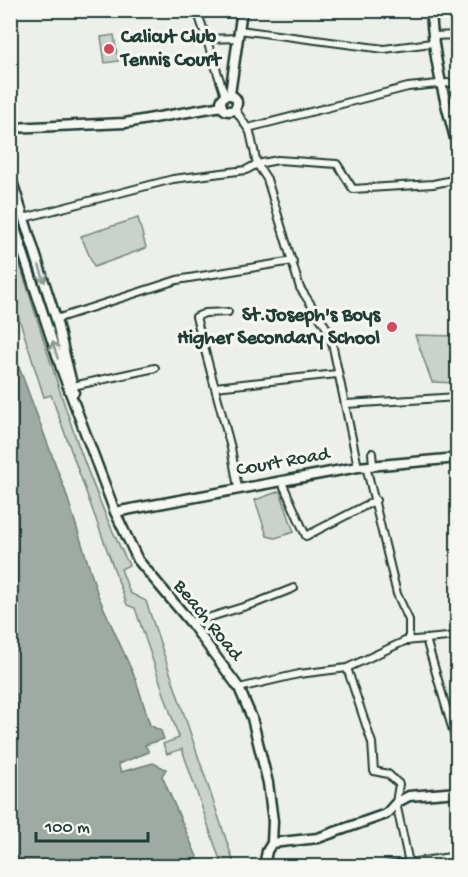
<svg xmlns="http://www.w3.org/2000/svg" width="468" height="877" font-family="'Gochi Hand',sans-serif">
<style>
.green{fill:#cbd2cc;stroke:#758880;stroke-width:1.5}
.water{fill:#9faaa4;stroke:#6c7e77;stroke-width:1.5}
.lines{fill:none;stroke-linecap:round;stroke-linejoin:round}
.street-casing{stroke:#1f3d34;stroke-width:10}
.secondary-casing{stroke:#1f3d34;stroke-width:13}
.street{stroke:#f6f6f2;stroke-width:6}
.secondary{stroke:#f6f6f2;stroke-width:8}
.oneway{stroke:#8a9a93}
.poi-dot{fill:#d1495b;stroke:#f6f6f2;stroke-width:2}
.labels{text-anchor:middle;dominant-baseline:central;stroke-width:6;stroke-linejoin:round;paint-order:stroke}
.poi-label{font-size:20px;font-weight:bold;fill:#1f3d34;stroke:#f6f6f2;text-anchor:start}
.street-label{font-size:20px;fill:#1f3d34;stroke:#f6f6f2}
</style>
<rect width="100%" height="100%" fill="#edefea"/>
<filter id="ink" filterUnits="userSpaceOnUse"><feTurbulence type="fractalNoise" baseFrequency=".0167" numOctaves="2"/><feDisplacementMap in="SourceGraphic" scale="12" xChannelSelector="R" yChannelSelector="G"/><feConvolveMatrix kernelMatrix="1 2 1 2 8 2 1 2 1" color-interpolation-filters="sRGB"/></filter>
<g filter="url(#ink)">
<path class="green" d="M114,35L118,61L105,63L101,37Z
M138,218L146,248L94,267L81,236Z
M10,234C47,345 76,461 129,565L121,569L130,593L146,601L235,866H222L182,749L167,754L163,744L179,738L135,608L127,605L51,395L44,397L11,293Z
M415,335L457,336V383L432,382Z
M280,491L294,532L275,538L267,536L255,500Z"/>
<path class="water" d="M10,343L65,490L98,595L136,680L150,725L161,731L164,739L145,745L149,752L118,764L121,772L153,763L166,769L162,776L201,866H11Z"/>
<g class="lines">
<defs>
<path id="street" d="M197,10L225,96
M239,30L384,49L432,43
M432,36L458,35
M207,39L238,38
M235,109L250,132L257,164L267,179L300,288L330,333L358,467
M248,128L408,87L458,82
M24,218L173,179L246,170L257,164L278,160L337,164L353,189L433,184L458,179
M228,312L205,313L196,317L231,448L238,488
M56,319L177,280L293,261
M73,386L155,368
M215,387L337,374
M346,404L458,397
M372,453L373,465
M366,466L397,594L409,620V641
M281,480L306,536L376,500
M191,623L256,603L294,588
M426,639L458,748
M347,668L372,743L374,771L388,774L399,784L396,803L409,863
M239,688L299,674L347,668L405,641L458,636
M387,866L458,856"/>
<path id="secondary" d="M431,10C433,59 445,102 458,149
M230,94L242,10
M221 103a8 8 0 1 1 16 0a8 8 0 1 1-16 0Z
M10,128L125,123L222,106
M10,175L56,319L74,392
M10,213L62,371L115,512L138,560L191,623L239,688L252,718L268,783L273,821L272,843L267,851L264,866
M115,512L358,467L458,458
M272,843L318,838L386,814L396,803L409,796L458,792"/>
</defs>
<use href="#street" class="street-casing"/>
<use href="#secondary" class="secondary-casing"/>
<use href="#street" class="street"/>
<use href="#secondary" class="secondary"/>
</g>
<defs><path id="oneway-shaft" d="M-6 0H5M1.5-3L5.5 0L1.5 3" fill="none" stroke-width="1.6" stroke-linecap="round" stroke-linejoin="round" transform="scale(1.5)"/></defs>
<g class="oneway">
<use href="#oneway-shaft" transform="translate(42 274) rotate(72)"/>
<use href="#oneway-shaft" transform="translate(55 350) rotate(-108)"/>
</g>
</g>
<g class="poi-dot">
<circle cx="109" cy="49" r="6"/>
<circle cx="392" cy="327" r="6"/>
</g>
<g class="labels">
<g class="poi-label">
<text x="121" y="38">Calicut Club<tspan x="121" dy="23">Tennis Court</tspan></text>
<text x="380" y="316" text-anchor="end">St.Joseph's Boys<tspan x="380" dy="23">Higher Secondary School</tspan></text>
</g>
<g class="street-label">
<text transform="translate(283 463) rotate(-10)">Court Road</text>
<text transform="translate(207 621) rotate(51)">Beach Road</text>
</g>
</g>
<rect width="468" height="877" fill="none" stroke="#f6f6f2" stroke-width="36"/>
<rect x="18" y="18" width="432" height="841" fill="none" stroke="#1f3d34" stroke-width="2" filter="url(#ink)"/>
<path d="M36 832v9h112v-9" fill="none" stroke="#1f3d34" stroke-width="3"/>
<text x="45" y="832" font-size="18" fill="#1f3d34" stroke="#f6f6f2" stroke-width="4.5" paint-order="stroke">100 m</text>
</svg>
